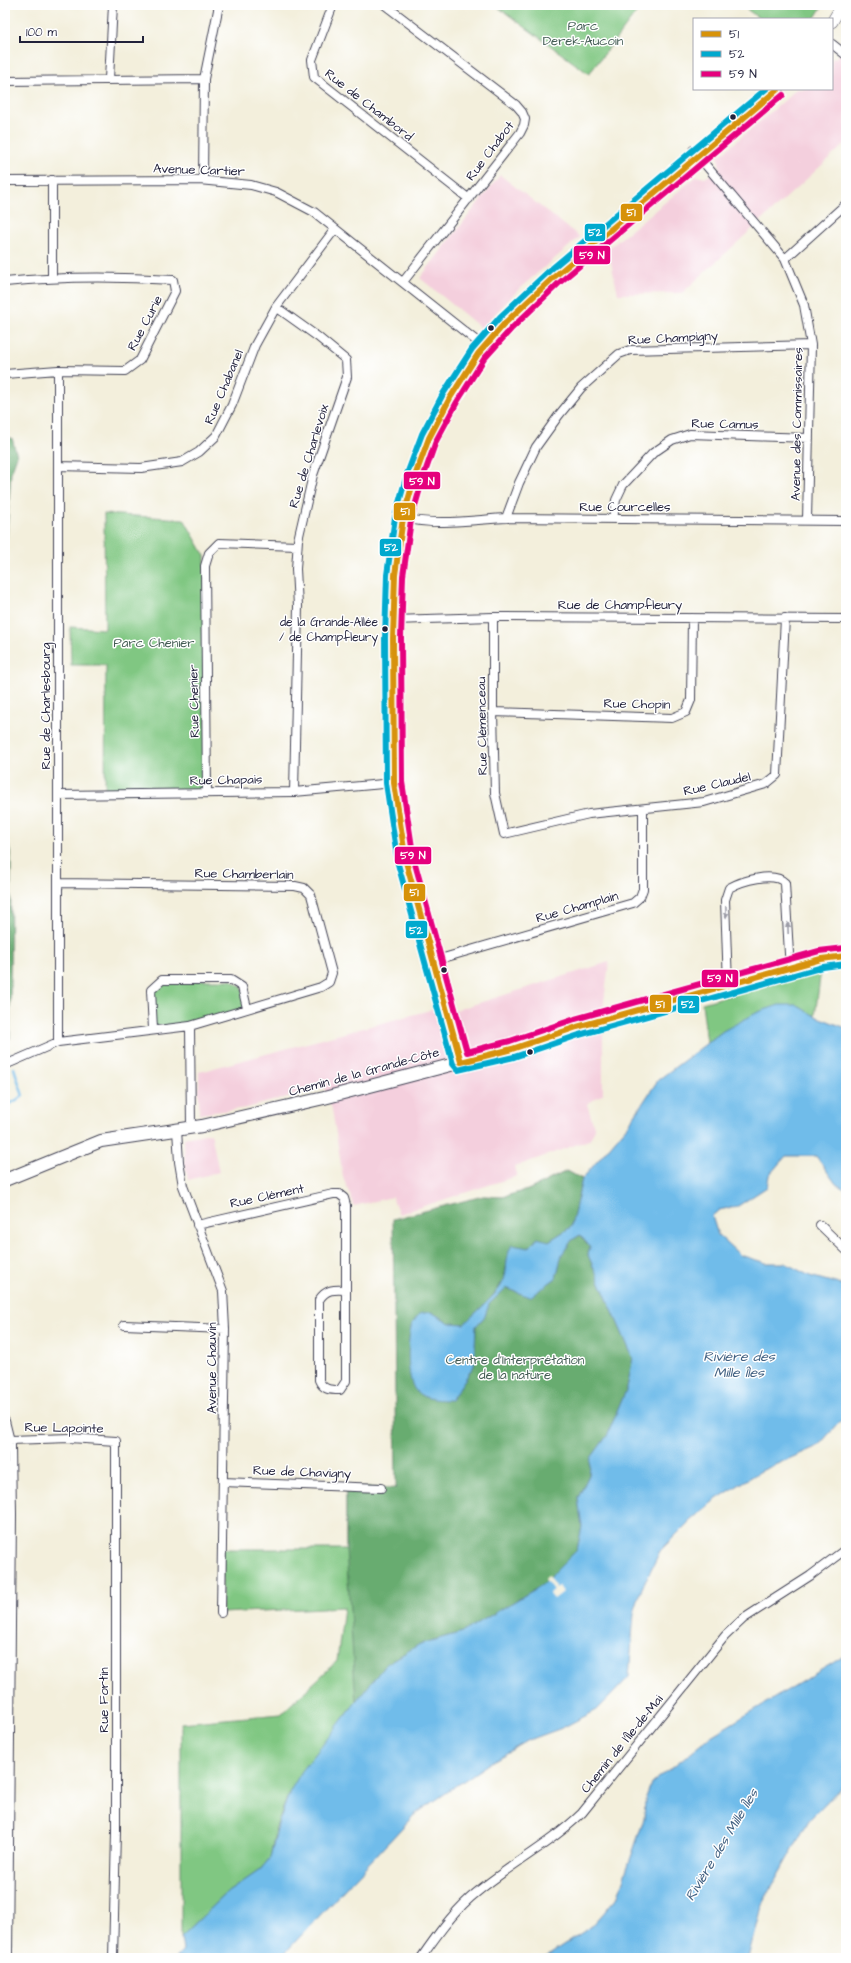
<svg xmlns="http://www.w3.org/2000/svg" width="851" height="1963" font-family="'Architects Daughter',sans-serif">
<style>
.built{fill:#f4cfdd}
.green{fill:#80c782;stroke:#51745e}
.forest{fill:#68ac70;stroke:#456756}
.water{fill:#70bcea;stroke:#496f92}
.pier{fill:#f3efdc}
.lines{fill:none;stroke-linecap:round;stroke-linejoin:round}
.stream{stroke:#70bcea;stroke-width:2.5}
.minor-casing{stroke:#414153;stroke-width:10}
.tertiary-casing{stroke:#414153;stroke-width:12}
.secondary-casing{stroke:#414153;stroke-width:14}
.minor{stroke:#fff;stroke-width:8}
.tertiary{stroke:#fff;stroke-width:11}
.secondary{stroke:#fff;stroke-width:12}
.bus-1-casing{stroke:#fff;stroke-width:9}
.bus-2-casing{stroke:#fff;stroke-width:9}
.bus-3-casing{stroke:#fff;stroke-width:9}
.bus-1{stroke:#d79209;stroke-width:6}
.bus-2{stroke:#00a9ce;stroke-width:6}
.bus-3{stroke:#e5007d;stroke-width:6}
.oneway{fill:#9c9ca7}
.bus-dot{fill:#22223b;stroke:#fff;stroke-width:1.5}
.labels{text-anchor:middle;dominant-baseline:central;stroke-width:3;stroke-linejoin:round;paint-order:stroke}
.bus-label{font-size:12px;fill:#22223b;stroke:#fff;text-anchor:end}
.park-label{font-size:13px;fill:#435c54;stroke:#fff}
.street-label{font-size:13px;fill:#22223b;stroke:#fff}
.water-label{font-size:14px;font-style:italic;fill:#416081;stroke:#fff}
.line-badge{stroke:#fff;stroke-width:1.5}
.badge-label{font-size:11px;text-anchor:middle;font-weight:bold;fill:#fff}
</style>
<rect width="100%" height="100%" fill="#fff"/>
<filter id="ink" filterUnits="userSpaceOnUse"><feTurbulence type="fractalNoise" baseFrequency=".025" numOctaves="2"/><feDisplacementMap in="SourceGraphic" scale="8" xChannelSelector="R" yChannelSelector="G"/><feConvolveMatrix kernelMatrix="1 2 1 2 8 2 1 2 1" color-interpolation-filters="sRGB"/></filter>
<filter id="wash" filterUnits="userSpaceOnUse"><feTurbulence type="fractalNoise" baseFrequency=".012" numOctaves="4" result="noise"/><feDisplacementMap in="SourceGraphic" scale="16" xChannelSelector="R" yChannelSelector="G"/><feGaussianBlur stdDeviation="0.9" result="paint"/><feColorMatrix in="noise" values="0 0 0 0 0 0 0 0 0 0 0 0 0 0 0 0 0 1.4 0 .05"/><feComposite in="paint" operator="in"/></filter>
<g filter="url(#wash)">
<rect width="100%" height="100%" fill="#f3efdc"/>
<path class="built" d="M846,46V143L682,293L618,294L608,249L697,176L705,178L720,168L718,157L785,100L796,89H832V58L835,59Z
M500,175L580,237L520,288L481,328L420,278Z
M609,962L603,1010V1094L587,1104L595,1130L589,1140L514,1167L517,1176L399,1214L392,1197L354,1206L343,1177L332,1109L324,1087L247,1108L199,1114V1072L434,1009L437,1016Z
M211,1133L219,1172L188,1180L185,1163L184,1138Z"/>
<path class="green" d="M495,5H642L589,74Z
M741,5H823L814,19H760Z
M104,514L184,519L205,556L207,792L105,794L106,665H71L70,627L105,629Z
M821,970L815,1016L796,1005L723,1031L707,1043L702,1003Z
M162,980H231L242,987L247,1008L190,1026L153,1029L151,990Z
M567,1171L582,1179L571,1227L633,1358L348,1712L302,1773L288,1795L276,1827L270,1858L260,1870L228,1892L181,1937V1723L281,1714L337,1661L344,1607L222,1613V1549H346V1488H396L405,1476L483,1196L502,1197L528,1190Z"/>
<path class="forest" d="M5,438H12L17,456L11,473L5,561Z
M5,826L11,857L10,1039H5Z
M567,1171L582,1179L571,1227L549,1241L507,1255C508,1289 486,1302 464,1324L450,1323L431,1312L412,1325L409,1365L413,1386L451,1400L474,1366L476,1326L485,1316L489,1304L506,1288L530,1297L556,1278L562,1254L572,1240L580,1235L590,1248L588,1255L633,1358L627,1388L607,1436L591,1458L589,1475L578,1498L582,1527L577,1550L542,1585L463,1632L420,1644L385,1665L356,1703L346,1549V1488H396L393,1219L483,1196L502,1197L528,1190Z"/>
<path class="water" d="M779,1005H796L815,1016L846,1028V1190L836,1184L816,1156H786L769,1175L767,1187L738,1206L719,1210L712,1216L718,1235L740,1255L766,1263H785L810,1276L846,1286V1415L818,1446L761,1471L715,1500L691,1520L660,1551L642,1588L634,1613L629,1677L597,1710L562,1728L529,1740L491,1762L414,1815L280,1958H176L183,1951L181,1937L228,1892L260,1870L270,1858L278,1824L290,1791L302,1771L385,1665L420,1644L463,1632L542,1585L577,1550L582,1527L578,1498L589,1475L591,1458L607,1436L627,1388L633,1358L588,1255L590,1247L580,1235L572,1240L562,1254L556,1278L530,1297L506,1288L489,1304L485,1316L476,1326L474,1366L451,1400C440,1400 424,1400 416,1391C406,1381 407,1337 412,1324C414,1321 417,1317 419,1314L431,1312L450,1323L464,1324C474,1314 494,1297 501,1286C510,1271 503,1260 512,1245L529,1248L537,1238L549,1241L571,1227L582,1179L629,1124L658,1080L723,1031L758,1012Z
M846,1655V1782L809,1820L761,1906L748,1958H543L592,1926L617,1898L644,1819L645,1800L651,1784L711,1736Z"/>
<path class="pier" d="M548,1576L556,1588L559,1586L563,1592L554,1599L549,1593L553,1590L545,1579Z"/>
<g class="lines">
<path class="stream" d="M5,1045L9,1056
M5,1107L23,1096L14,1068"/>
</g>
</g>
<g filter="url(#ink)">
<g class="lines">
<defs>
<path id="minor" d="M333,5L312,60L314,77L469,199
M385,5L516,105L522,112L525,119L524,125L520,133L403,282
M832,44L846,55
M109,79L113,5
M5,81L204,79
M693,150L785,259L804,305L811,345L807,520
M203,180L204,79L219,5
M5,181L199,180L251,185L276,192L314,212L484,347
M785,259L846,204
M52,277V180
M5,282C64,276 114,276 173,280L175,291L140,360L125,371L58,370L5,374
M276,307L318,337L346,360L347,377L313,475L298,540L296,569L298,606L294,792
M58,466L141,468L182,462L199,452L216,436L232,405L255,345L276,307L335,229
M403,518C436,526 473,520 506,518L846,521
M506,518L519,483L536,447L559,415L581,388L619,354L630,350L811,345
M613,519L616,500L623,485L653,453L672,440L690,434L809,438
M493,617V712L495,793L504,834L589,814L704,802L766,784L777,775L785,618
M393,620L493,617L846,619
M493,712L672,718L686,712L691,700L692,618
M207,792L205,566L209,553L219,543L297,546
M58,795L294,792L394,783
M433,961L633,903L640,897L643,889V809
M728,985L725,900L729,888C741,881 774,871 785,883L789,954L791,967
M190,1026L191,1128
M153,1029L151,990L162,980H231L242,987L247,1008
M58,1042V370
M5,1065L58,1042L190,1026L321,987L329,982L332,973L311,895L304,888L295,886L58,883
M177,1130L179,1162L183,1186L223,1291L225,1329L221,1613
M197,1225L333,1194H339L344,1198L346,1205V1381L340,1390C330,1390 323,1390 319,1380V1300C326,1289 334,1289 346,1290
M820,1225L846,1250
M124,1325L225,1329
M5,1421L11,1445L12,1514L8,1958
M10,1440L70,1438L116,1441V1832L113,1958
M223,1482L381,1488
M421,1958C435,1938 451,1915 470,1898C505,1867 548,1846 582,1813L725,1636L743,1619L810,1576L846,1549"/>
<path id="tertiary" d="M832,22L842,5
M461,1062L406,862L394,783L393,638L395,575L403,518L415,476L429,438L450,398L478,354L506,322L554,277L778,89"/>
<path id="secondary" d="M5,1180L101,1141L202,1126L324,1098L512,1049L577,1027L814,961L846,956"/>
</defs>
<use href="#minor" class="minor-casing"/>
<use href="#tertiary" class="tertiary-casing"/>
<use href="#secondary" class="secondary-casing"/>
<use href="#minor" class="minor"/>
<use href="#tertiary" class="tertiary"/>
<use href="#secondary" class="secondary"/>
<defs>
<path id="bus-1" d="M778,89L554,277L506,322L478,354L450,398L429,438L415,476L403,518L395,575L393,638L394,783L406,862L461,1062L512,1049L577,1027L821,959L846,956"/>
<path id="bus-2" d="M766,89L549,271L500,317L472,349L443,394L422,434L407,474L395,517L387,575L385,638L386,783L398,864L453,1064L458,1070L514,1057L579,1035L823,967L846,964"/>
<path id="bus-3" d="M783,95L559,283L512,328L484,359L457,402L436,441L423,478L411,520L403,576L401,638L402,782L414,860L467,1052L510,1041L575,1019L750,970L819,951L845,948"/>
</defs>
<use href="#bus-1" class="bus-1-casing"/>
<use href="#bus-2" class="bus-2-casing"/>
<use href="#bus-3" class="bus-3-casing"/>
<use href="#bus-1" class="bus-1"/>
<use href="#bus-2" class="bus-2"/>
<use href="#bus-3" class="bus-3"/>
</g>
<defs><path id="oneway-solid" d="M-6-.8H1V-3.2L6.5 0L1 3.2V.8H-6Z"/></defs>
<g class="oneway">
<use href="#oneway-solid" transform="translate(726 912) rotate(89)"/>
<use href="#oneway-solid" transform="translate(788 928) rotate(-92)"/>
</g>
</g>
<g class="bus-dot">
<circle cx="733" cy="117" r="3.5"/>
<circle cx="491" cy="328" r="3.5"/>
<circle cx="385" cy="629" r="3.5"/>
<circle cx="444" cy="970" r="3.5"/>
<circle cx="530" cy="1052" r="3.5"/>
</g>
<g class="labels">
<g class="bus-label">
<text x="378" y="622">de la Grande-Allée<tspan x="378" dy="15">/ de Champfleury</tspan></text>
</g>
<g class="park-label">
<text x="583" y="26">Parc<tspan x="583" dy="15">Derek-Aucoin</tspan></text>
<text x="154" y="643">Parc Chenier</text>
<text x="515" y="1360">Centre d'Interprétation<tspan x="515" dy="15">de la nature</tspan></text>
</g>
<g class="street-label">
<text transform="translate(369 105) rotate(38)">Rue de Chambord</text>
<text transform="translate(490 151) rotate(-53)">Rue Chabot</text>
<text transform="translate(199 170) rotate(2)">Avenue Cartier</text>
<text transform="translate(145 323) rotate(-62)">Rue Curie</text>
<text transform="translate(673 338) rotate(-3)">Rue Champigny</text>
<text transform="translate(224 387) rotate(-67)">Rue Chabanel</text>
<text transform="translate(725 424) rotate(1)">Rue Camus</text>
<text transform="translate(797 424) rotate(-89)">Avenue des Commissaires</text>
<text transform="translate(309 456) rotate(-73)">Rue de Charlevoix</text>
<text x="625" y="507">Rue Courcelles</text>
<text x="620" y="605">Rue de Champfleury</text>
<text transform="translate(194 701) rotate(-91)">Rue Chenier</text>
<text transform="translate(637 704) rotate(1)">Rue Chopin</text>
<text transform="translate(46 706) rotate(-90)">Rue de Charlesbourg</text>
<text transform="translate(482 726) rotate(-91)">Rue Clémenceau</text>
<text transform="translate(226 780) rotate(-1)">Rue Chapais</text>
<text transform="translate(717 784) rotate(-13)">Rue Claudel</text>
<text transform="translate(244 874) rotate(1)">Rue Chamberlain</text>
<text transform="translate(577 907) rotate(-16)">Rue Champlain</text>
<text transform="translate(364 1072) rotate(-15)">Chemin de la Grande-Côte</text>
<text transform="translate(267 1196) rotate(-12)">Rue Clément</text>
<text transform="translate(212 1368) rotate(-90)">Avenue Chauvin</text>
<text transform="translate(64 1428) rotate(1)">Rue Lapointe</text>
<text transform="translate(302 1472) rotate(2)">Rue de Chavigny</text>
<text transform="translate(104 1700) rotate(-90)">Rue Fortin</text>
<text transform="translate(622 1744) rotate(-51)">Chemin de l'Île-de-Mai</text>
</g>
<g class="water-label">
<text x="739" y="1357">Rivière des<tspan x="739" dy="16">Mille Îles</tspan></text>
<text transform="translate(722 1845) rotate(-59)">Rivière des Mille Îles</text>
</g>
</g>
<g class="line-badge">
<rect x="620" y="203" width="23" height="19" rx="4" fill="#d79209"/>
<rect x="584" y="223" width="22" height="19" rx="4" fill="#00a9ce"/>
<rect x="573" y="245" width="38" height="20" rx="4" fill="#e5007d"/>
<rect x="403" y="471" width="38" height="19" rx="4" fill="#e5007d"/>
<rect x="393" y="502" width="23" height="19" rx="4" fill="#d79209"/>
<rect x="379" y="538" width="23" height="19" rx="4" fill="#00a9ce"/>
<rect x="394" y="846" width="38" height="19" rx="4" fill="#e5007d"/>
<rect x="403" y="883" width="23" height="19" rx="4" fill="#d79209"/>
<rect x="405" y="920" width="23" height="19" rx="4" fill="#00a9ce"/>
<rect x="701" y="969" width="38" height="19" rx="4" fill="#e5007d"/>
<rect x="649" y="994" width="23" height="19" rx="4" fill="#d79209"/>
<rect x="677" y="995" width="23" height="19" rx="4" fill="#00a9ce"/>
</g>
<g class="badge-label">
<text x="631" y="216">51</text>
<text x="595" y="236">52</text>
<text x="592" y="259">59 N</text>
<text x="422" y="485">59 N</text>
<text x="405" y="515">51</text>
<text x="391" y="551">52</text>
<text x="413" y="859">59 N</text>
<text x="414" y="896">51</text>
<text x="416" y="934">52</text>
<text x="720" y="982">59 N</text>
<text x="660" y="1008">51</text>
<text x="688" y="1008">52</text>
</g>
<rect width="851" height="1963" fill="none" stroke="#fff" stroke-width="20"/>
<rect x="693" y="18" width="140" height="72" fill="#ffffff" stroke="#a7a7b1"/>
<rect x="701" y="31" width="20" height="6" fill="#d79209" stroke="#a7a7b1"/>
<text x="729" y="38" font-size="12" fill="#22223b">51</text>
<rect x="701" y="51" width="20" height="6" fill="#00a9ce" stroke="#a7a7b1"/>
<text x="729" y="58" font-size="12" fill="#22223b">52</text>
<rect x="701" y="71" width="20" height="6" fill="#e5007d" stroke="#a7a7b1"/>
<text x="729" y="78" font-size="12" fill="#22223b">59 N</text>
<path d="M20 36v6h123v-6" fill="none" stroke="#22223b" stroke-width="2"/>
<text x="26" y="36" font-size="12" fill="#22223b" stroke="#ffffff" stroke-width="3" paint-order="stroke">100 m</text>
</svg>
